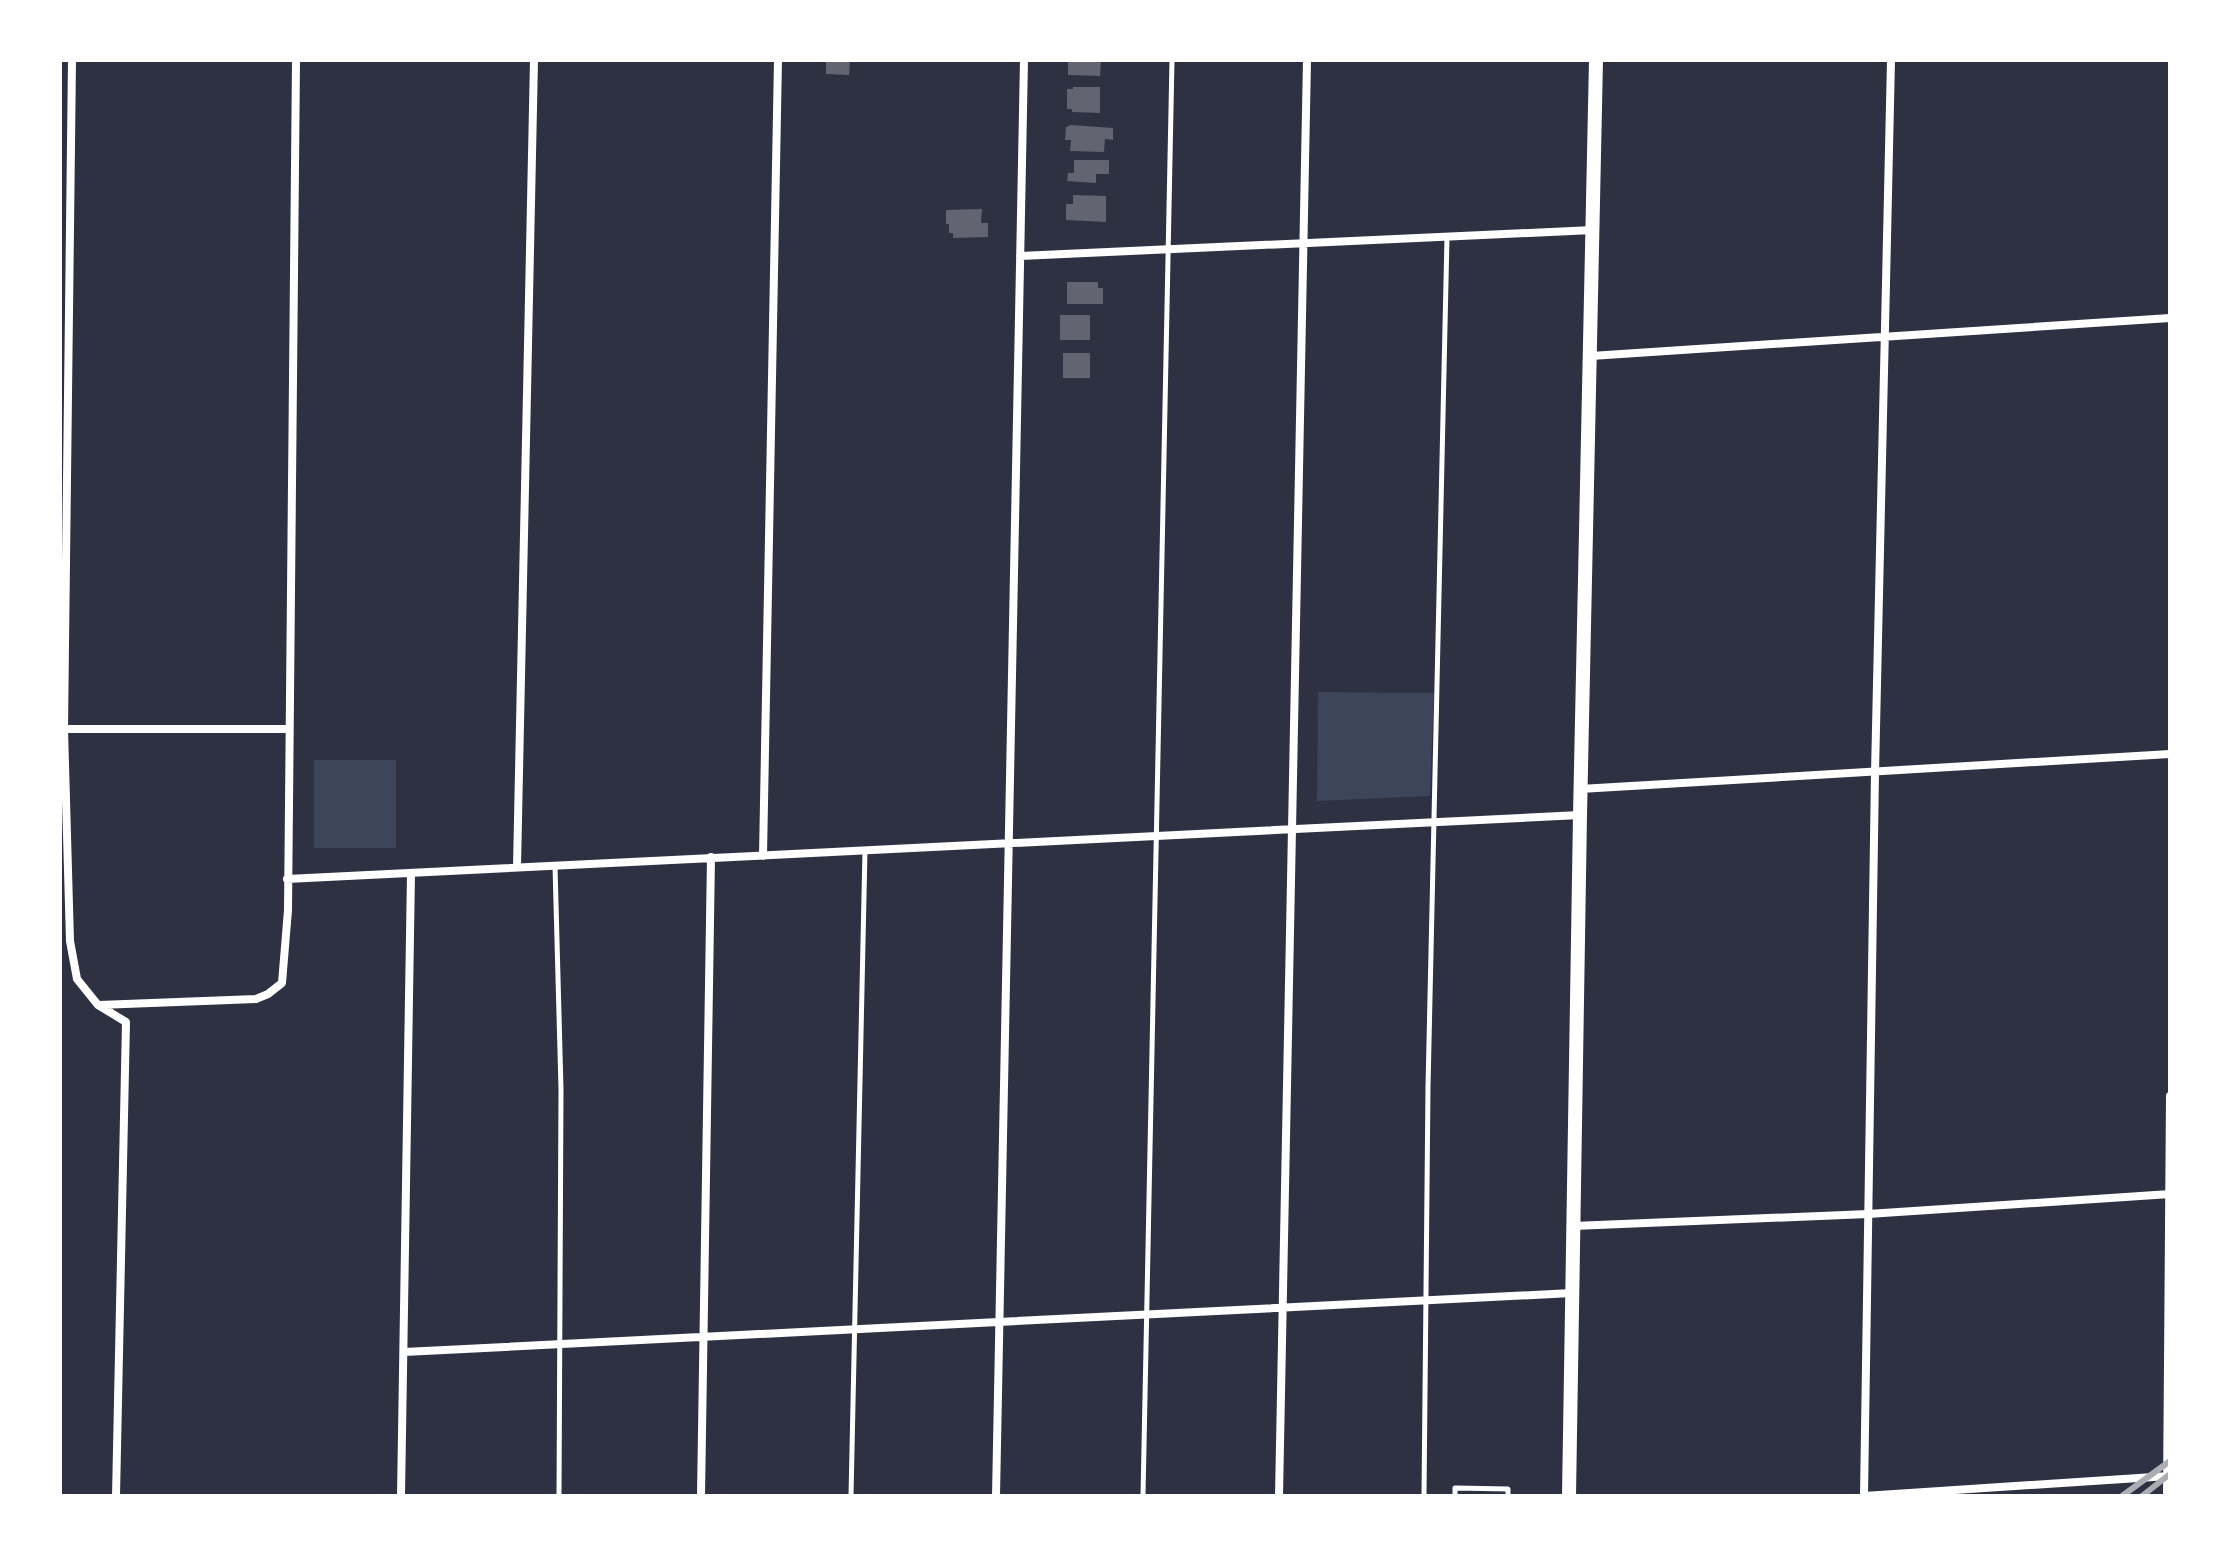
<svg xmlns="http://www.w3.org/2000/svg" width="2230" height="1556" font-family="Figtree,sans-serif">
<style>
.green{fill:#3c4559}
.building{fill:#626471}
.lines{fill:none;stroke-linecap:round;stroke-linejoin:round}
.service{stroke:#fff;stroke-width:5}
.minor{stroke:#fff;stroke-width:8}
.secondary{stroke:#fff;stroke-width:14}
.rail{stroke:#abadb3;stroke-width:6}
</style>
<rect width="100%" height="100%" fill="#2d3142"/>
<path class="green" d="M1318,692L1434,693L1430,796L1317,801Z
M314,760H396V848H314Z"/>
<path class="building" d="M826,60H850L849,75L826,74Z
M1068,60H1101L1100,76L1068,75Z
M1073,87H1100V113L1072,112V109H1067V89H1073Z
M1071,125L1113,128V140L1105,139L1104,152L1070,151L1071,140H1065L1066,127Z
M1074,160H1109V174H1096V183L1067,181L1068,173H1074Z
M1073,195L1106,196V222L1066,220V204H1073Z
M982,209L981,223H988V237L953,238V233H949V224H946V210Z
M1067,282H1098V288H1103V304H1067Z
M1060,315H1090V340H1060Z
M1063,353H1090V378H1063Z"/>
<g class="lines">
<path class="service" d="M555,866L561,1089L559,1496
M851,1496L865,850
M1143,1496L1172,60
M1424,1496L1428,1087L1447,237
M1455,1496V1488L1508,1489V1496"/>
<path class="minor" d="M72,60L64,729L70,941L77,979L98,1005L126,1022L116,1496
M1020,256L1593,230
M1591,356L2170,318
M64,729H289
M1580,789L2170,754
M763,856L778,60
M517,867L534,60
M287,879L1580,815
M99,1005L256,999L268,994L282,983L288,910L296,60
M1573,1226L1868,1214L2170,1194
M404,1352L1572,1293
M401,1496L411,873
M701,1496L711,857
M996,1496L1024,60
M1279,1496L1307,60
M1864,1496L1875,773L1891,60
M1864,1496L2169,1476
M2167,1496L2170,1096"/>
<path class="secondary" d="M1569,1496L1580,815L1596,60"/>
<path class="rail" d="M2122,1496L2170,1461
M2142,1496L2170,1474"/>
</g>
<rect width="2230" height="1556" fill="none" stroke="#ffffff" stroke-width="124"/>
</svg>
